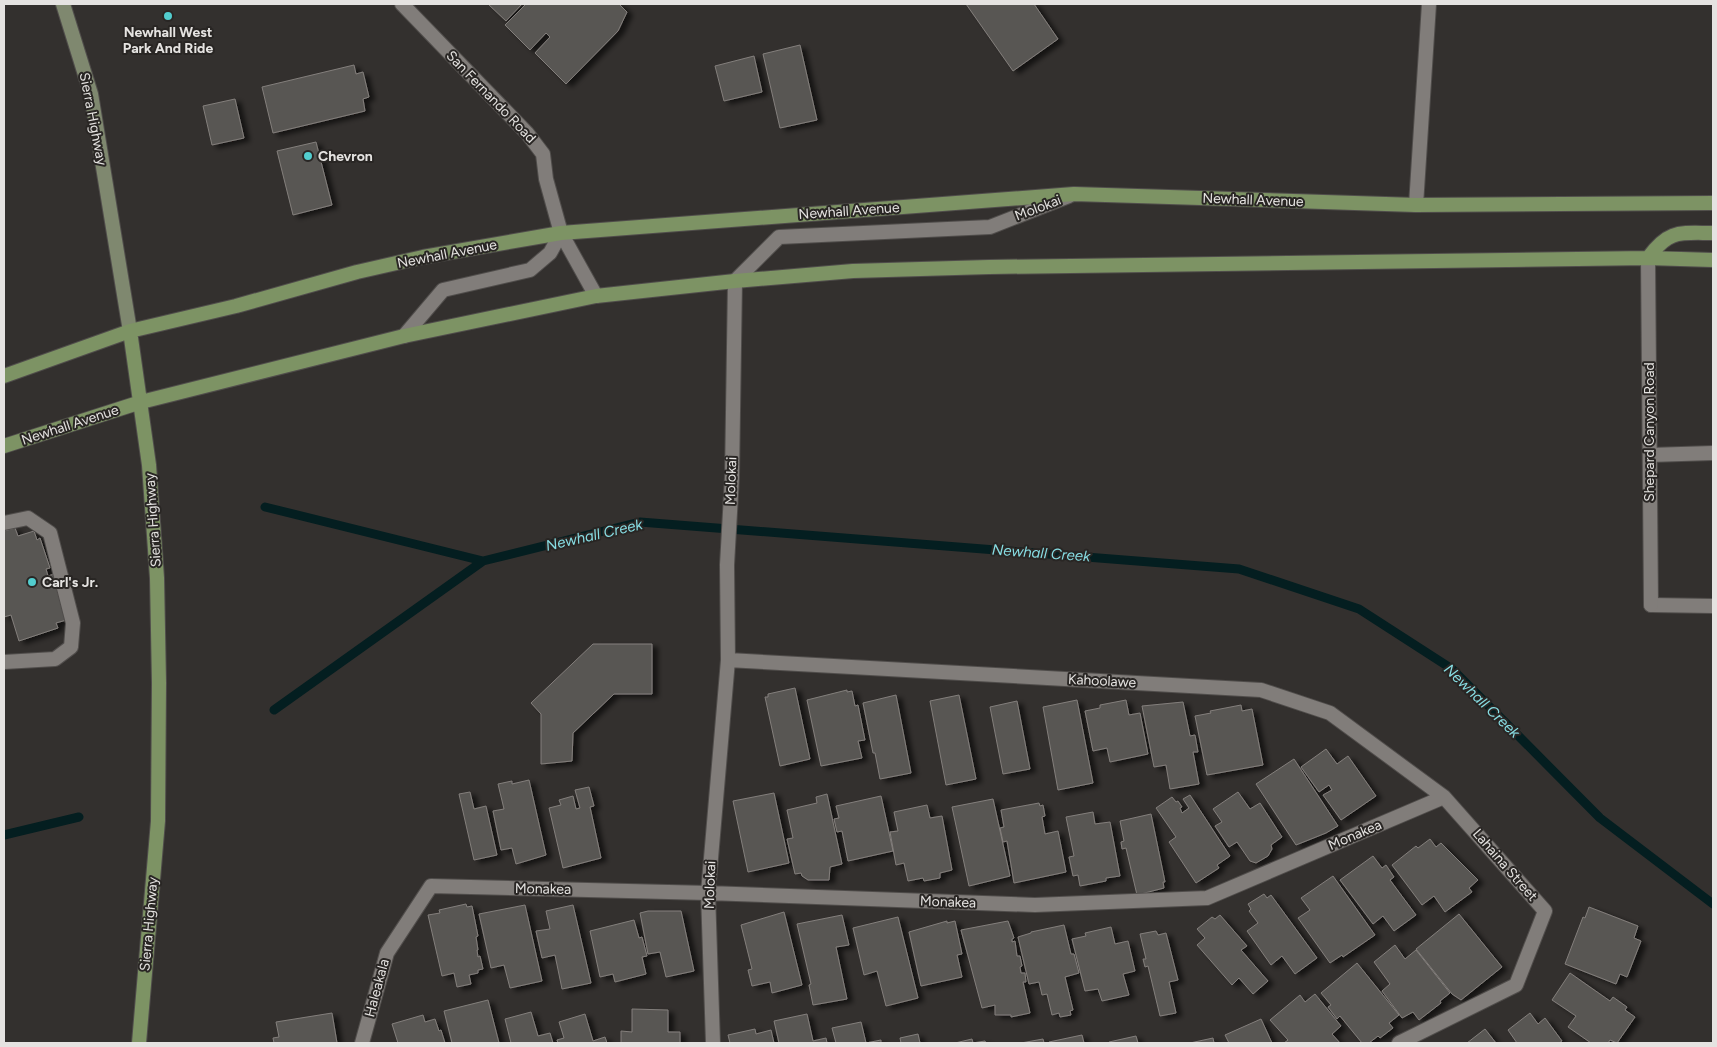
<svg xmlns="http://www.w3.org/2000/svg" width="1717" height="1047" font-family="Figtree,sans-serif">
<style>
.lines{fill:none;stroke-linecap:round;stroke-linejoin:round}
.stream{stroke:#041e20;stroke-width:9}
.building{fill:#595653;stroke:#837f7c;filter:url(#shadow)}
.service-casing{stroke:#504d4b;stroke-width:16}
.minor-casing{stroke:#504d4b;stroke-width:16}
.secondary-casing{stroke:#504d4b;stroke-width:16}
.primary-casing{stroke:#504d4b;stroke-width:16}
.service{stroke:#817d7a;stroke-width:14}
.minor{stroke:#817d7a;stroke-width:14}
.secondary{stroke:#7f886f;stroke-width:14}
.primary{stroke:#7d9364;stroke-width:14}
.poi-dot{fill:#52cdce;stroke:#292624;stroke-width:2}
.labels{text-anchor:middle;dominant-baseline:central;stroke-width:4;stroke-linejoin:round;paint-order:stroke}
.poi-label{font-size:14px;font-weight:bold;fill:#e5e3e1;stroke:#292624;text-anchor:start}
.street-label{font-size:14px;fill:#e5e3e1;stroke:#292624}
.water-label{font-size:15px;font-style:italic;fill:#87dde3;stroke:#292624}
</style>
<defs>
<filter id="shadow"><feDropShadow dx="5.5" dy="3" stdDeviation="2.5" flood-color="#0009"/></filter>
</defs>
<rect width="100%" height="100%" fill="#33302e"/>
<g class="lines">
<path class="stream" d="M265,507L483,561L640,522L1239,569L1359,609L1452,669L1600,818L1713,904
M274,710L483,561
M4,835L79,817"/>
</g>
<path class="building" d="M488,4H522L506,21Z
M526,4H619L627,12L618,31L566,84L535,53L550,37L546,33L530,50L505,25Z
M966,4H1034L1058,39L1013,71Z
M800,45L817,120L780,128L763,54Z
M754,56L762,92L724,101L715,66Z
M354,65L356,74L363,72L369,97L363,99L365,111L273,133L262,87Z
M235,99L244,138L212,145L203,106Z
M316,142L332,205L293,215L277,151Z
M15,528L18,536L34,531L37,540L40,538L50,568L46,569L48,576L57,573L61,588L57,589L64,612L70,619L56,623L58,628L19,641L11,615L4,617V531Z
M593,644H652V694H614L573,733L572,761L541,764V714L531,703Z
M795,688L810,759L780,766L765,697H768V694Z
M847,690V692L852,691L855,706L858,705L865,740L858,741L862,758L821,766L807,700Z
M896,695L911,773L880,779L875,753H873L863,703Z
M959,695L976,779L946,785L930,701Z
M1077,700L1093,783L1058,790L1043,707Z
M1126,700L1129,715L1140,713L1148,754L1110,762L1107,748L1093,751L1085,711L1100,708V705Z
M1017,701L1030,769L1003,774L990,707Z
M1183,702L1190,736L1195,735L1198,752H1193L1199,784L1170,789L1166,765L1154,767L1142,706Z
M1241,705L1242,711L1252,709L1263,765L1207,775L1195,716L1211,713L1210,711Z
M1326,749L1337,764L1348,756L1376,796L1341,820L1323,795L1332,790L1329,785L1319,792L1301,767Z
M1294,759L1338,826L1326,833L1296,845L1256,784Z
M529,780L546,855L516,864L512,848L501,850L493,811L504,809L498,784L512,781V784Z
M589,787L594,806L590,807L601,858L563,868L549,808L561,805L559,800L573,796L576,809L580,808L575,790Z
M470,792L474,809L486,806L497,855L474,860L459,794Z
M1238,792L1250,809L1260,803L1282,837L1271,845L1272,849L1268,856L1256,863L1250,861L1237,842L1229,847L1215,826L1222,822L1213,809Z
M774,793L789,863L748,872L733,801Z
M827,794L842,864L830,867L829,880H808L802,876L801,873L795,874L787,839L793,838L787,810L817,803L816,797Z
M1190,795L1230,856L1217,865L1219,868L1196,883L1169,842L1176,837L1156,808L1172,797L1176,802L1178,801L1182,807L1180,808L1182,813L1189,808L1183,799Z
M881,796L893,851L848,861L842,831L837,832L834,819L839,818L836,806Z
M993,799L1010,876L969,886L952,807Z
M1039,803L1040,806L1043,805L1045,816L1042,817L1045,834L1058,831L1066,872L1014,883L1007,841L1003,842L1000,828L1004,827L1001,810Z
M927,805L930,818L942,816L952,870L940,873V878L924,881L923,878L908,881L904,863L896,865L890,832L898,831L894,812Z
M1093,812L1095,824L1110,822L1120,876L1106,878V881L1080,886L1078,875L1073,876L1069,857L1074,856L1066,817Z
M1151,814L1165,882H1163L1164,888L1137,895L1126,848L1122,849L1121,842L1124,841L1120,821Z
M1430,839L1436,847L1441,843L1478,880L1469,888L1472,892L1445,912L1434,896L1422,905L1392,865L1416,846L1418,848Z
M1373,856L1382,868L1386,865L1394,877L1390,880L1416,915L1394,931L1383,916L1373,924L1340,880Z
M1333,876L1375,935L1343,957L1342,955L1330,963L1298,918L1310,910L1301,898Z
M1264,894L1267,898L1271,895L1317,958L1295,974L1282,956L1271,965L1247,931L1258,923L1249,911L1251,909L1248,904Z
M466,904L467,907L472,906L478,936L476,937L478,950H477L478,957L480,956L483,969L478,970V973L469,975L471,984L457,987L454,973L442,976L428,915L440,913L439,910Z
M525,905L542,981L510,988L504,965L491,968L479,914Z
M573,905L591,983L562,989L555,955L542,958L536,931L550,929L546,911Z
M1589,907L1638,926L1634,938L1641,941L1627,977L1620,974L1616,984L1565,964L1583,917L1585,918Z
M648,911H681L694,971L666,977L660,952L648,954L640,913Z
M784,912L802,985L772,993L770,982L752,986L748,970L752,969L741,925Z
M1459,914L1502,967L1461,1000L1452,994L1416,949Z
M842,915L849,945L836,947L847,999L813,1005L809,985L811,984L797,924Z
M1220,915L1247,946L1241,950L1268,981L1253,994L1239,978L1232,985L1197,945L1205,938L1197,929L1212,917L1215,919Z
M898,917L918,998L886,1006L877,971L864,975L853,928Z
M634,920L639,938L642,937L647,956L642,957L646,974L615,982L613,974L600,977L590,931Z
M947,921V923L955,921L962,954L957,955L962,977L921,986L909,932Z
M1008,921L1014,938L1012,939V942L1015,941L1017,956H1020L1022,966L1020,967L1021,973H1025L1026,982H1023L1030,1013L1011,1017V1015H995V1005L982,1008L961,930Z
M1064,925L1071,954H1074L1079,973L1065,977L1073,1010L1070,1011L1071,1015L1060,1017L1059,1013L1052,1015L1047,994L1042,995L1039,982L1029,984L1018,937L1031,933V932Z
M1111,927L1115,944L1128,941L1135,971L1123,974L1129,995L1102,1001L1098,989L1085,991L1072,939L1086,936L1085,933Z
M1156,931L1158,935L1166,933L1178,980L1169,982L1176,1013L1160,1016L1148,966L1145,967L1143,959H1146L1140,934Z
M1395,945L1405,959L1416,950L1450,993L1440,1001L1441,1003L1419,1020L1413,1012L1402,1018L1382,991L1390,984L1374,962Z
M1357,963L1399,1015L1389,1023L1393,1028L1380,1038L1378,1036L1369,1043H1362L1340,1016L1337,1019L1328,1007L1331,1005L1321,993Z
M1570,973L1610,1001L1613,997L1627,1007L1625,1010L1635,1017L1617,1043L1610,1040L1608,1043H1591L1568,1027L1576,1016L1552,1000Z
M1315,994L1341,1026L1332,1034L1340,1043H1284L1288,1040L1270,1020L1300,995L1305,1002Z
M488,1000L499,1043H452L444,1011Z
M632,1009L668,1010V1032H680V1043H621V1031L632,1032Z
M531,1012L538,1036L550,1033L553,1043H511L505,1019Z
M332,1013L337,1043H274L273,1038L279,1037L276,1022Z
M1530,1013L1538,1024L1545,1018L1562,1041L1559,1043H1517L1508,1030Z
M585,1014L593,1041L605,1037L607,1043H558L557,1040L564,1038L559,1022Z
M807,1014L813,1041L826,1038L827,1043H779L774,1021Z
M423,1015L425,1022L435,1019L439,1031L441,1030L445,1043H398L392,1024Z
M1261,1019L1272,1043H1229L1225,1035Z
M861,1022L866,1043L881,1040V1043H836L832,1028Z
M755,1029L756,1034L771,1030L774,1043H730L728,1035Z
M1485,1029L1496,1043H1467Z
M918,1034L920,1043H901L900,1038Z
M1082,1035L1084,1043H1050L1049,1042Z
M1136,1036L1138,1043H1110L1109,1042Z
M1213,1038L1214,1043H1190Z
M972,1039L973,1043L985,1041L986,1043H955Z
M1043,1039L1044,1043H1021Z"/>
<g class="lines">
<defs>
<path id="service" d="M1416,205L1429,4
M1650,455L1713,453
M4,523L28,518L50,533L73,623L71,647L55,659L4,662
M1651,605L1713,606"/>
<path id="minor" d="M402,4L527,133L543,154L546,179L561,233L596,296
M1648,258L1651,605
M404,336L443,290L530,270L550,253L561,233
M728,660L1261,690L1330,713L1444,797L1545,911L1516,985L1399,1043
M362,1043L387,953L431,886L708,893L1035,905L1207,898L1444,797
M713,1043L708,893L728,660L727,565L732,477L735,281L779,237L990,227L1069,196"/>
<path id="secondary" d="M63,4L91,94L130,331"/>
<path id="primary" d="M1648,258C1669,229 1680,233 1713,233
M130,331L149,465L157,578L159,683L158,821L139,1043
M4,376L130,331L236,306L357,272L423,257L561,233L1074,194L1416,205L1713,203
M4,446L141,402L404,336L596,296L735,281L853,271L989,267L1648,258L1713,260"/>
</defs>
<use href="#service" class="service-casing"/>
<use href="#minor" class="minor-casing"/>
<use href="#secondary" class="secondary-casing"/>
<use href="#primary" class="primary-casing"/>
<use href="#service" class="service"/>
<use href="#minor" class="minor"/>
<use href="#secondary" class="secondary"/>
<use href="#primary" class="primary"/>
</g>
<g class="poi-dot">
<circle cx="168" cy="16" r="5"/>
<circle cx="308" cy="156" r="5"/>
<circle cx="32" cy="582" r="5"/>
</g>
<g class="labels">
<g class="poi-label">
<text x="168" y="32" text-anchor="middle">Newhall West<tspan x="168" dy="16">Park And Ride</tspan></text>
<text x="318" y="156">Chevron</text>
<text x="42" y="582">Carl's Jr.</text>
</g>
<g class="street-label">
<text transform="translate(491 97) rotate(46)">San Fernando Road</text>
<text transform="translate(93 119) rotate(79)">Sierra Highway</text>
<text transform="translate(1253 200) rotate(2)">Newhall Avenue</text>
<text transform="translate(1038 208) rotate(-21)">Molokai</text>
<text transform="translate(849 211) rotate(-4)">Newhall Avenue</text>
<text transform="translate(447 254) rotate(-11)">Newhall Avenue</text>
<text transform="translate(70 425) rotate(-18)">Newhall Avenue</text>
<text transform="translate(1649 432) rotate(-90)">Shepard Canyon Road</text>
<text transform="translate(731 481) rotate(-88)">Molokai</text>
<text transform="translate(153 520) rotate(-94)">Sierra Highway</text>
<text transform="translate(1102 681) rotate(3)">Kahoolawe</text>
<text transform="translate(1355 835) rotate(-23)">Monakea</text>
<text transform="translate(1505 865) rotate(49)">Lahaina Street</text>
<text transform="translate(710 885) rotate(-88)">Molokai</text>
<text transform="translate(543 889) rotate(1)">Monakea</text>
<text transform="translate(948 902) rotate(2)">Monakea</text>
<text transform="translate(149 924) rotate(-85)">Sierra Highway</text>
<text transform="translate(377 988) rotate(-75)">Haleakala</text>
</g>
<g class="water-label">
<text transform="translate(594 535) rotate(-13)">Newhall Creek</text>
<text transform="translate(1041 553) rotate(4)">Newhall Creek</text>
<text transform="translate(1482 701) rotate(44)">Newhall Creek</text>
</g>
</g>
<rect width="1717" height="1047" fill="none" stroke="#e5e3e1" stroke-width="10"/>
</svg>
